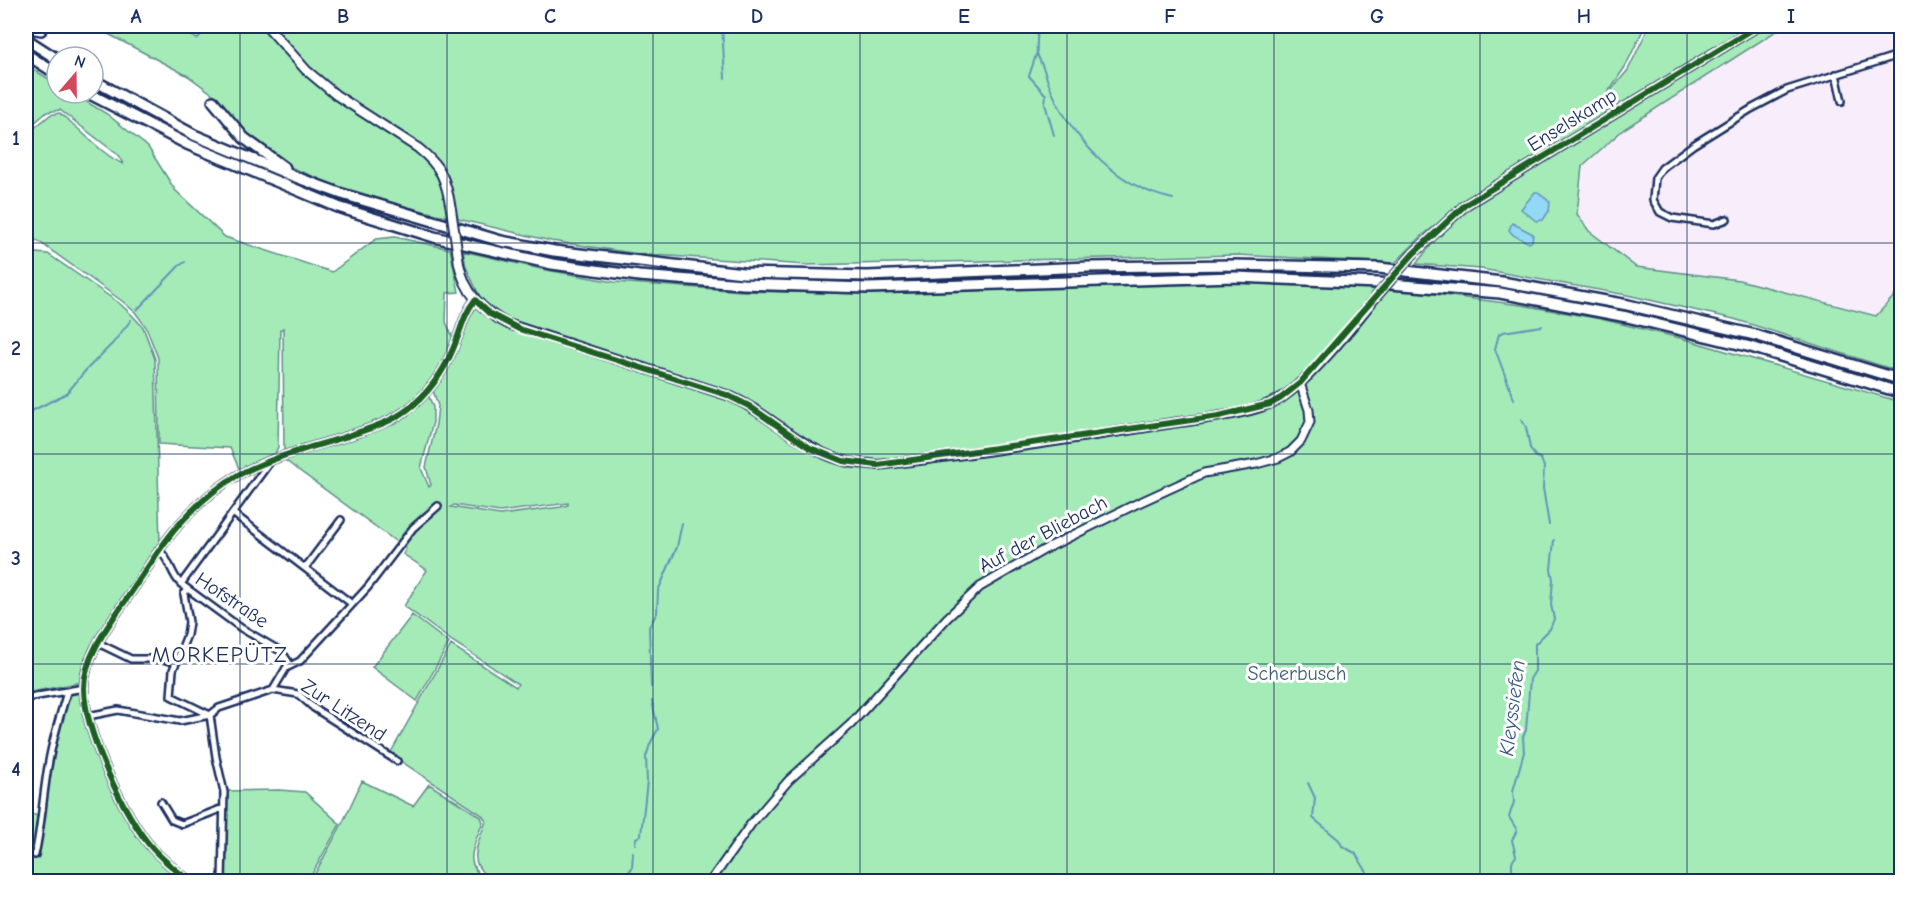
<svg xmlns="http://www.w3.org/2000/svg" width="1927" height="907" font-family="'Comic Neue',sans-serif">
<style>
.built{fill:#f8eefb}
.green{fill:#a5ebb8;stroke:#608d8b;stroke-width:1.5;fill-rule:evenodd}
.water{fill:#93d8f5;stroke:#6394b9;stroke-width:1.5}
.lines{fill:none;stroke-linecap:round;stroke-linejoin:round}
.stream{stroke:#6394b9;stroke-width:2}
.minor-casing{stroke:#1b2f5e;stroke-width:10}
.tertiary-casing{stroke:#1b2f5e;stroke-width:11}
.secondary-casing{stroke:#1b2f5e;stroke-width:12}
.motorway-casing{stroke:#1b2f5e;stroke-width:14}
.minor{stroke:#fff;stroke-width:5}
.tertiary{stroke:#fff;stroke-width:7}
.secondary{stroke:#fff;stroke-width:8}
.motorway{stroke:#fff;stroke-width:9}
.secondary-bridge-casing{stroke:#1b2f5e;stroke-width:12;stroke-linecap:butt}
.secondary-bridge{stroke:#fff;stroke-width:8}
.cycleway-casing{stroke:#fff;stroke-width:10}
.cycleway{stroke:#1b5e20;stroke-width:6}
.grid{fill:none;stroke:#1b2f5e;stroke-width:1.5;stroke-opacity:0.55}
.labels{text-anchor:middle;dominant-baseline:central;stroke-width:6;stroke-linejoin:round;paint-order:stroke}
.street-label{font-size:20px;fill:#1b2f5e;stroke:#fff}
.park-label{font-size:20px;fill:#3e5e74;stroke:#fff}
.water-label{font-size:21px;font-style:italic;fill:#395984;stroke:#fff}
.quarter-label{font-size:22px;letter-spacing:1.5px;fill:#1b2f5e;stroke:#fff}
.neatline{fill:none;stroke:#1b2f5e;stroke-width:2}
.grid-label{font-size:20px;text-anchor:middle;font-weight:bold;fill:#1b2f5e}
</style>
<rect width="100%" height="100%" fill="#fff"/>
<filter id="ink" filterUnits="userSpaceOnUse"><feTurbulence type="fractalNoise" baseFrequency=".0167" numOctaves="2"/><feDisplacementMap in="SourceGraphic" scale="12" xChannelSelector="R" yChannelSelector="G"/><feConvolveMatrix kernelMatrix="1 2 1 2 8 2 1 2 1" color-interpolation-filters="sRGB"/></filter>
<g filter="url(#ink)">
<path class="built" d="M1784,26H1901L1902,214L1896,215L1901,242V293H1897L1876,316L1739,280L1636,267L1589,231L1577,214L1582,166L1624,129Z"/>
<path class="green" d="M93,26H176L197,39L210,26H1645L1625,67L1604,98L1610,113L1463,205L1423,235L1395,263L1237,255L807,265L639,254L551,241L390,203L342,188L285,165L239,129L214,95L188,76Z
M1649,26H1751L1612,110L1608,98L1613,88L1628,70Z
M1767,26H1784L1624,129L1582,166L1577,214L1589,231L1636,267L1739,280L1876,316L1897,293H1901V372L1734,319L1627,295L1481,269L1416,264L1435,240L1471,208Z
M26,65L57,84V93H72L107,114L148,147L175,190L225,237L332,272L376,239L395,237L450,249L459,292L447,293L446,322L453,338C442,364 429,390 407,408C377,431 321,442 284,453L283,328L280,330L278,447L273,458L240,471L230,448L159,444L158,358L146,327L135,312L122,301L38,241L26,237V135L50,115L59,113C81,128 99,153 123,164L118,155L60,110L47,112L26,130Z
M463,251L541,269L614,282L742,291L869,294L1234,282L1379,287L1521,305L1601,319L1684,339L1901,402V881H494C465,864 477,847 486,821L482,815L390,754L451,645L516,687L518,684L452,641L404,606L427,570L403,554L406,549L282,458L386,426L411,410L428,394L433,407V422L421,468L429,487L431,485L426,467L436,424L438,406L433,390L444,373L479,295L466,267ZM568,503V505L561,507L500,515L451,507L454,505L500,512Z
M36,253L48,254L119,303L131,314L143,327L155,359L160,545L99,633L85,665L82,682L26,693V255Z
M412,615L449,643L417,701L372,667Z
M80,692L90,736L106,775L135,832L152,854L186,881H26V845L39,849L51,767L66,697Z
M362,781L413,806L429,784L481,817L483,822C474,846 461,864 488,881H311L342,824Z
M279,790L305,792L340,824L308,881L225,882L226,791Z
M26,813L40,816L35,844L26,841Z"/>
<path class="water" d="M1535,192H1538L1550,202L1549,211L1543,220L1536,221L1521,209Z
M1512,223L1533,234L1532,241L1529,243L1513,235L1509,230Z"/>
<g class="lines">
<path class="stream" d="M722,26L725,78
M1041,26L1037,30C1038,38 1036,45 1037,53C1038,58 1042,64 1044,70C1062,128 1111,186 1173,199
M1037,52L1029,76L1046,95L1045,104L1054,135
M26,247L28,246
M137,310L179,266L185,262
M26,382L29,372
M1514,399L1495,349L1499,334L1503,332L1542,326
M26,414L67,393L86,370L113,343L131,320
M1521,419L1526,427L1530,448L1535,456L1541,459L1544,467L1543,488L1549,525
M651,687L649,627L657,613L658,591L677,547L682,523
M1308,783L1315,798L1313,818L1339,840L1342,846L1355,853L1367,872L1369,882
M635,844L636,838L641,835L647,781L646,757L650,744L658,729L652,701
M627,882V874L632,868L633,852
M1512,882V862L1516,856L1512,840L1517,830L1509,817L1514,802L1513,791L1524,752L1523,737L1526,730L1530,679L1535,671V644L1550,629L1554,619L1551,605L1553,579L1551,569L1554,540"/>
<defs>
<path id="minor" d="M1836,74L1842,101
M1727,219L1714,224L1672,218L1660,212L1653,200L1655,178L1662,168L1693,145L1751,109L1787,90L1902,54
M234,514L352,604
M305,568L341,520
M181,584L272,459
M187,589L184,594L189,622L187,635L173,670L171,696L210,715L216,757L224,792L222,882
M98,643L131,659H162L177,662
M288,667L300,661L368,587L413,528L438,506
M273,690L298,694L314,708L397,761
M26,698L84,688
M88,716L118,710L180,721L210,715L219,708L273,690L289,663L282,652L241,628L181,584C171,575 170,559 159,550
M161,802L172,820L182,824L223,808
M35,855C42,824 43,792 49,761C53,738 60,715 67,692"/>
<path id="tertiary" d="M191,882C178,872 164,861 153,849C125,819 84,730 84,688C84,654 114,618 132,591C149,566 164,540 185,518C200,502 219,486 238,475C272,457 309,448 345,437C367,429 388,424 407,410C428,394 443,373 453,349C461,331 463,315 475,300
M710,882L751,824L789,780L851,724L947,618L980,587L1047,548L1134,505L1204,473L1256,464L1278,458L1290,452L1301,441L1310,422L1309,410L1300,383"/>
<path id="secondary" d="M267,26L306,70L336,95L418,148C442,167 446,180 451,209
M1413,254L1465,205L1758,26
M459,264C465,293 482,311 508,324L727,395C768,412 798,447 841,460C852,464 866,463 878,465C974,454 1070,439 1166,424C1199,419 1253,415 1281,398C1311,379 1351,328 1374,299"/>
<path id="motorway" d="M26,27L41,30
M26,39L57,59
M26,54L57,74
M93,80L194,135L293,176L342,194L501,241L554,251L743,273L867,276L1089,267L1234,265L1379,268L1502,282L1628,305L1755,335L1902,380
M88,93L187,144L338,207L434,237L552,264L639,276L743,284L868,288L1235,277L1378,283L1500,293L1627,317L1751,347L1902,393
M213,101L244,138L285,168"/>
</defs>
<use href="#minor" class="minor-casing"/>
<use href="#tertiary" class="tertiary-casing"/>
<use href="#secondary" class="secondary-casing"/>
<use href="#motorway" class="motorway-casing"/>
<use href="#minor" class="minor"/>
<use href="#tertiary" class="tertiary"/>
<use href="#secondary" class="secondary"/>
<use href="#motorway" class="motorway"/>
<defs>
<path id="secondary-bridge" d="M451,209L459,264
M1374,299L1413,254"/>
</defs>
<use href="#secondary-bridge" class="secondary-bridge-casing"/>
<use href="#secondary-bridge" class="secondary-bridge"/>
<defs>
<path id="cycleway" d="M191,882C178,872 164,861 153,849C125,819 84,730 84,688C84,654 114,618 132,591C149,566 164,540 185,518C200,502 219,486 238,475C272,457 309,448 345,437C367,429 388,424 407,410C428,394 443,373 453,349C461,331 463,315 475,300L490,314L519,329L727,395L749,406L810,448L843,461L878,465L1219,416L1270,404L1281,398L1300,383L1413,254L1465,205L1758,26"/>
</defs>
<use href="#cycleway" class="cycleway-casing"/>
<use href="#cycleway" class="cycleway"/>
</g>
</g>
<path class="grid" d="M240,26V882M447,26V882M653,26V882M860,26V882M1067,26V882M1274,26V882M1480,26V882M1687,26V882M26,243H1902M26,454H1902M26,664H1902"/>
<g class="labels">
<g class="street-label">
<text transform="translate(1572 120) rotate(-32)">Enselskamp</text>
<text transform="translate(1043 534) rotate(-28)">Auf der Bliebach</text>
<text transform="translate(232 600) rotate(34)">Hofstraße</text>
<text transform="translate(344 710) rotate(33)">Zur Litzend</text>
</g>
<g class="park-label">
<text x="1297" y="673">Scherbusch</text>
</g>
<g class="water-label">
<text transform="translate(1512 708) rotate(-83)">Kleyssiefen</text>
</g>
<g class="quarter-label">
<text x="220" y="655">MORKEPÜTZ</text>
</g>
</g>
<rect width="1927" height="907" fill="none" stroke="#fff" stroke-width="66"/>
<g transform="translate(75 75) rotate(20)"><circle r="28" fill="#ffffff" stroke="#a4acbf" stroke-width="1.5"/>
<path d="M0-4.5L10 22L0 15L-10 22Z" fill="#d1495b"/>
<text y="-9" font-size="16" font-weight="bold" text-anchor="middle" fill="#1b2f5e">N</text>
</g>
<rect x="33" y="33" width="1861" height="841" class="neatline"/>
<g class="grid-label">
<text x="136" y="23">A</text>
<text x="343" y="23">B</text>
<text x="550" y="23">C</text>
<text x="757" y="23">D</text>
<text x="964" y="23">E</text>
<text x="1170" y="23">F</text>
<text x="1377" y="23">G</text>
<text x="1584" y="23">H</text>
<text x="1791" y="23">I</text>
<text x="16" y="145">1</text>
<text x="16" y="355">2</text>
<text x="16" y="565">3</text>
<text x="16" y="776">4</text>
</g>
</svg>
